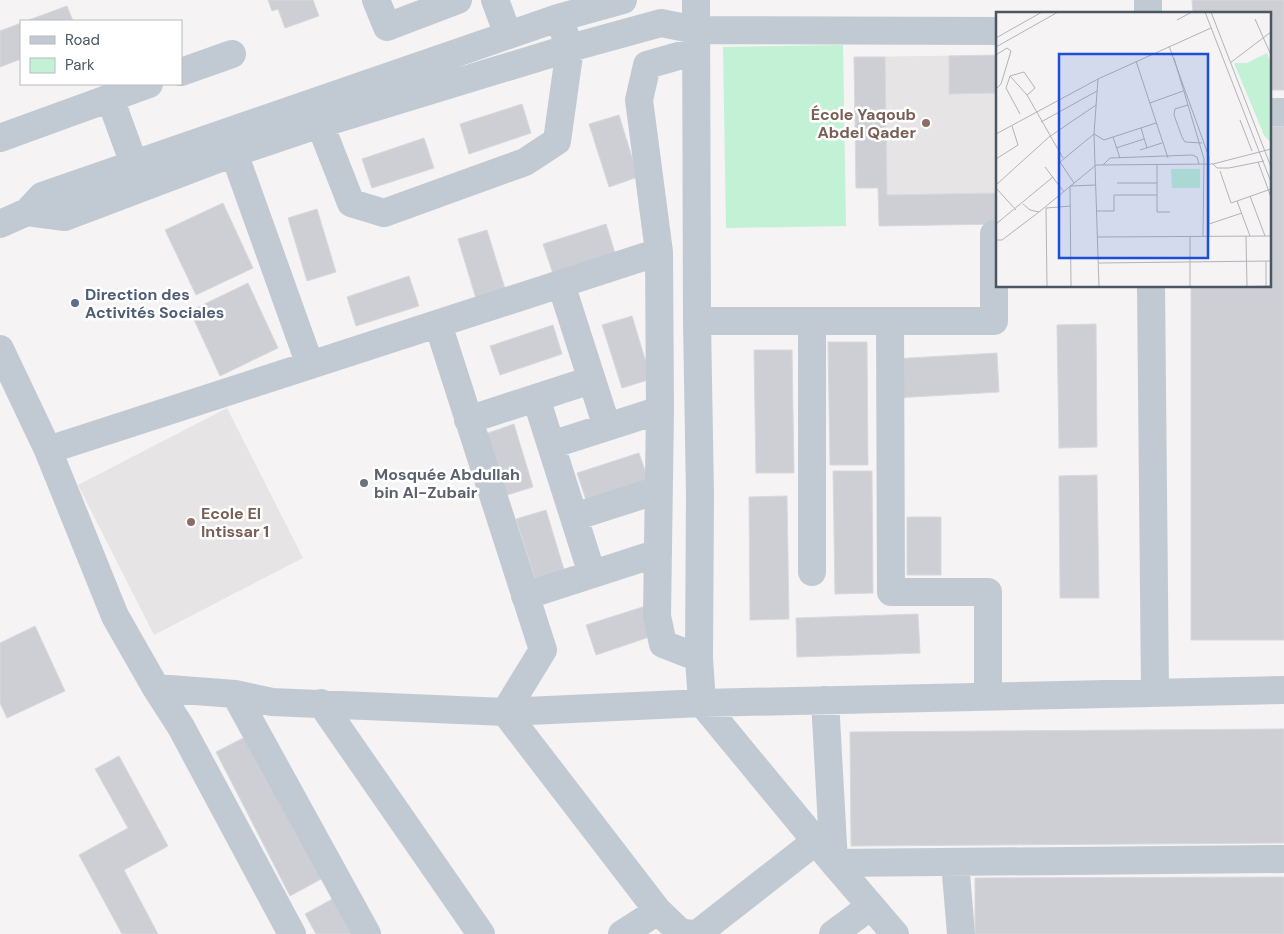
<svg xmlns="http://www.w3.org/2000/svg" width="1284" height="934" font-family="'DM Sans',sans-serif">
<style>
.education{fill:#e6e4e5}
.green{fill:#c3f1d5}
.building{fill:#cdcfd5;stroke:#d7d9de}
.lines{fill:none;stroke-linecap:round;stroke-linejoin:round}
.minor{stroke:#c1cad2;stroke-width:28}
.education-dot{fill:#8d6e63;stroke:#fff;stroke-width:2}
.service-dot{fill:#5c6f8a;stroke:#fff;stroke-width:2}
.worship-dot{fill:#6b7280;stroke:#fff;stroke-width:2}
.labels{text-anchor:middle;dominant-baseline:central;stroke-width:5;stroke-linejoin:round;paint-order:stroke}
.education-label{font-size:16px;font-weight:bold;fill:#785e54;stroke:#fff;text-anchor:end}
.service-label{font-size:16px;font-weight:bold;fill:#4e5e75;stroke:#fff;text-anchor:start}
.worship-label{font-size:16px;font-weight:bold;fill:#5b616d;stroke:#fff;text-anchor:start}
.inset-road{fill:none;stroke:#b1b4b9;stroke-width:1}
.view{fill:#1d4ed8;fill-opacity:0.15;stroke:#1d4ed8;stroke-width:2.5}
.inset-edge{fill:none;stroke:#4a5661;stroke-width:2.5}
</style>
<rect width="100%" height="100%" fill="#f5f3f3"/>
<path class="education" d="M998,55V224L879,226L878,188H856L854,57Z
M227,408L303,558L154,635L78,485Z"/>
<path class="green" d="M843,45L846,226L726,228L723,47Z"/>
<path class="building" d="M268,0H313L319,16L285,28L278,9L272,11Z
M1192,0H1284V90H1270V14H1193Z
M67,6L73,21H26Z
M21,23V59L0,67V31Z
M998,55V93L949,94V56Z
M854,57H885L887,195L998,193V224L879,226L878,188H856Z
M522,104L531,133L469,154L460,124Z
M619,115L638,177L609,187L589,124Z
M1270,126H1284V640H1191V286H1270Z
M424,138L434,168L372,188L362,159Z
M223,203L253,268L196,295L165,230Z
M317,209L336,272L307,281L288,218Z
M606,224L615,253L553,274L543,244Z
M487,230L506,292L477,302L458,239Z
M409,276L419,306L356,326L347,297Z
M248,283L278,348L220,376L190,311Z
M632,316L651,379L622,388L602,325Z
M1096,324L1097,447L1059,448L1057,325Z
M553,325L562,354L500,375L490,346Z
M828,342H867L868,465H830Z
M754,350H792L794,473H756Z
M997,353L999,392L895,398L892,359Z
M514,424L533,487L504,496L485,434Z
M639,453L649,482L587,503L577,473Z
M833,471H872L873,593L835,594Z
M1097,475L1099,598H1060L1059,476Z
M787,496L789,619L750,620L749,497Z
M546,510L565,573L536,582L516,519Z
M907,517H941V575H907Z
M649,605L658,634L596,655L586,625Z
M918,614L920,653L797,657L796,618Z
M35,626L65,691L7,718L0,703V643Z
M1284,729V843L851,846L850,732Z
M249,735L323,878L290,896L216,752Z
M119,756L168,846L124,870L158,934H122L79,855L128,828L95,769Z
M1284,877V934H975V878Z
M338,896L358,934H316L305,914Z"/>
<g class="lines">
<path class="minor" d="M376,0L387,27L458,0
M495,0L508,35
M696,0L697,321L700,496L699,658L702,703L834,863L895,934
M1148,0V14
M696,51L647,65L639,100L659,252L660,410L657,616L663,644L699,658
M181,72L232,54
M110,98L149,84
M1270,112H1284
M320,124L351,203L384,213L525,162L557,141L570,48L564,32
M0,138L110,98L134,164
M234,153L310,365
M27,212L65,217L234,153L320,124L570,48L661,23L696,30L998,31
M0,224L27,212L42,196L558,18L623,0
M561,284L607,427
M1151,286L1155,693
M697,321H812V572
M812,321H890L891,592H988V696
M890,321H994V234
M438,324L543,650L505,712L658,911L680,932L693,934
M0,349L48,450L115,616L156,688L235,694L272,702L505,712L702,703L1284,690
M536,398L592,574
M468,420L591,380
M551,445L660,410
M48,450L659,252
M574,517L658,490
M525,596L658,553
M156,688L181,727L292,934
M235,694L367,934
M825,700L834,863L1284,859
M321,703L481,934
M955,862L961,934
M622,934L658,911
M697,934L816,841
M833,934L871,906"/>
</g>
<g class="education-dot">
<circle cx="926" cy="123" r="5"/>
<circle cx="191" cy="522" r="5"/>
</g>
<circle class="service-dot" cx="75" cy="303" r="5"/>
<circle class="worship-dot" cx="364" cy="483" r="5"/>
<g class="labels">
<g class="education-label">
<text x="916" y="114">École Yaqoub<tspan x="916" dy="18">Abdel Qader</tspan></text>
<text x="201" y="513" text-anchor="start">Ecole El<tspan x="201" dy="18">Intissar 1</tspan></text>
</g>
<g class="service-label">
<text x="85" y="294">Direction des<tspan x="85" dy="18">Activités Sociales</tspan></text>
</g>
<g class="worship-label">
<text x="374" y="474">Mosquée Abdullah<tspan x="374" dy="18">bin Al-Zubair</tspan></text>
</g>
</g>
<g transform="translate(996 12)">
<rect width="275" height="275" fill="#f5f3f3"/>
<path d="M271,41L275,52V131L268,123L238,51H251ZM175,157H204V176H176Z" fill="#c3f1d5"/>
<path class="inset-road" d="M209,0L275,170M215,0L275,155M259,7L275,43M181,8L196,0M0,26L46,0M173,34L213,145V224M0,35L62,0M0,43L11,36L15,39L5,72L0,77M178,46L208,147L207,224M140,49L172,146M234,51L275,20M14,64L31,83L67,146M154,91L187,79M192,93L179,97L178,103L186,125L189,130L206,131M24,102L10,76L14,64L28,60L39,76L31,83M244,108L256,139M45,110L101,79M145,116L151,136M0,122L102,67M117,125L124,146M120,136L148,127M144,138L166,131M0,147L22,133L16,114M262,150L275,185M217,152L221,156H233L268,149M107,153L114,146L196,143L201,145L203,152M49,155L68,180M224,159L235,191L241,189M78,171L64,150L98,122L108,128L160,111M121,171H161V153M0,173L53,125L100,93M0,176L20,198M161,183V200H174M254,184L269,224M27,192L34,198L43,200L100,153L217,152L275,137M101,199H118V183H161V171M0,212L57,165M213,212L246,201M194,224V275M250,224L251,274M254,224L241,189L275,177M101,225L275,224M0,228H6L43,200M270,249V274M102,251L275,249M51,275L50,196L75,194M75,275L74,174L100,173M103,275L98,122L102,67L215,16M232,275L275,274"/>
<path class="view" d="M63,42H212V246H63Z"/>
<rect width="275" height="275" class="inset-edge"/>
</g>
<rect x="20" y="20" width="162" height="65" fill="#ffffff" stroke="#b7bbc0"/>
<rect x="30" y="36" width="25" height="8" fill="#c1cad2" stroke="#b7bbc0"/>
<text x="65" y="45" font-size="15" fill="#4a5661">Road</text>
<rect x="30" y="58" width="25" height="15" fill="#c3f1d5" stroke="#b7bbc0"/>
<text x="65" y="70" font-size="15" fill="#4a5661">Park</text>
</svg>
